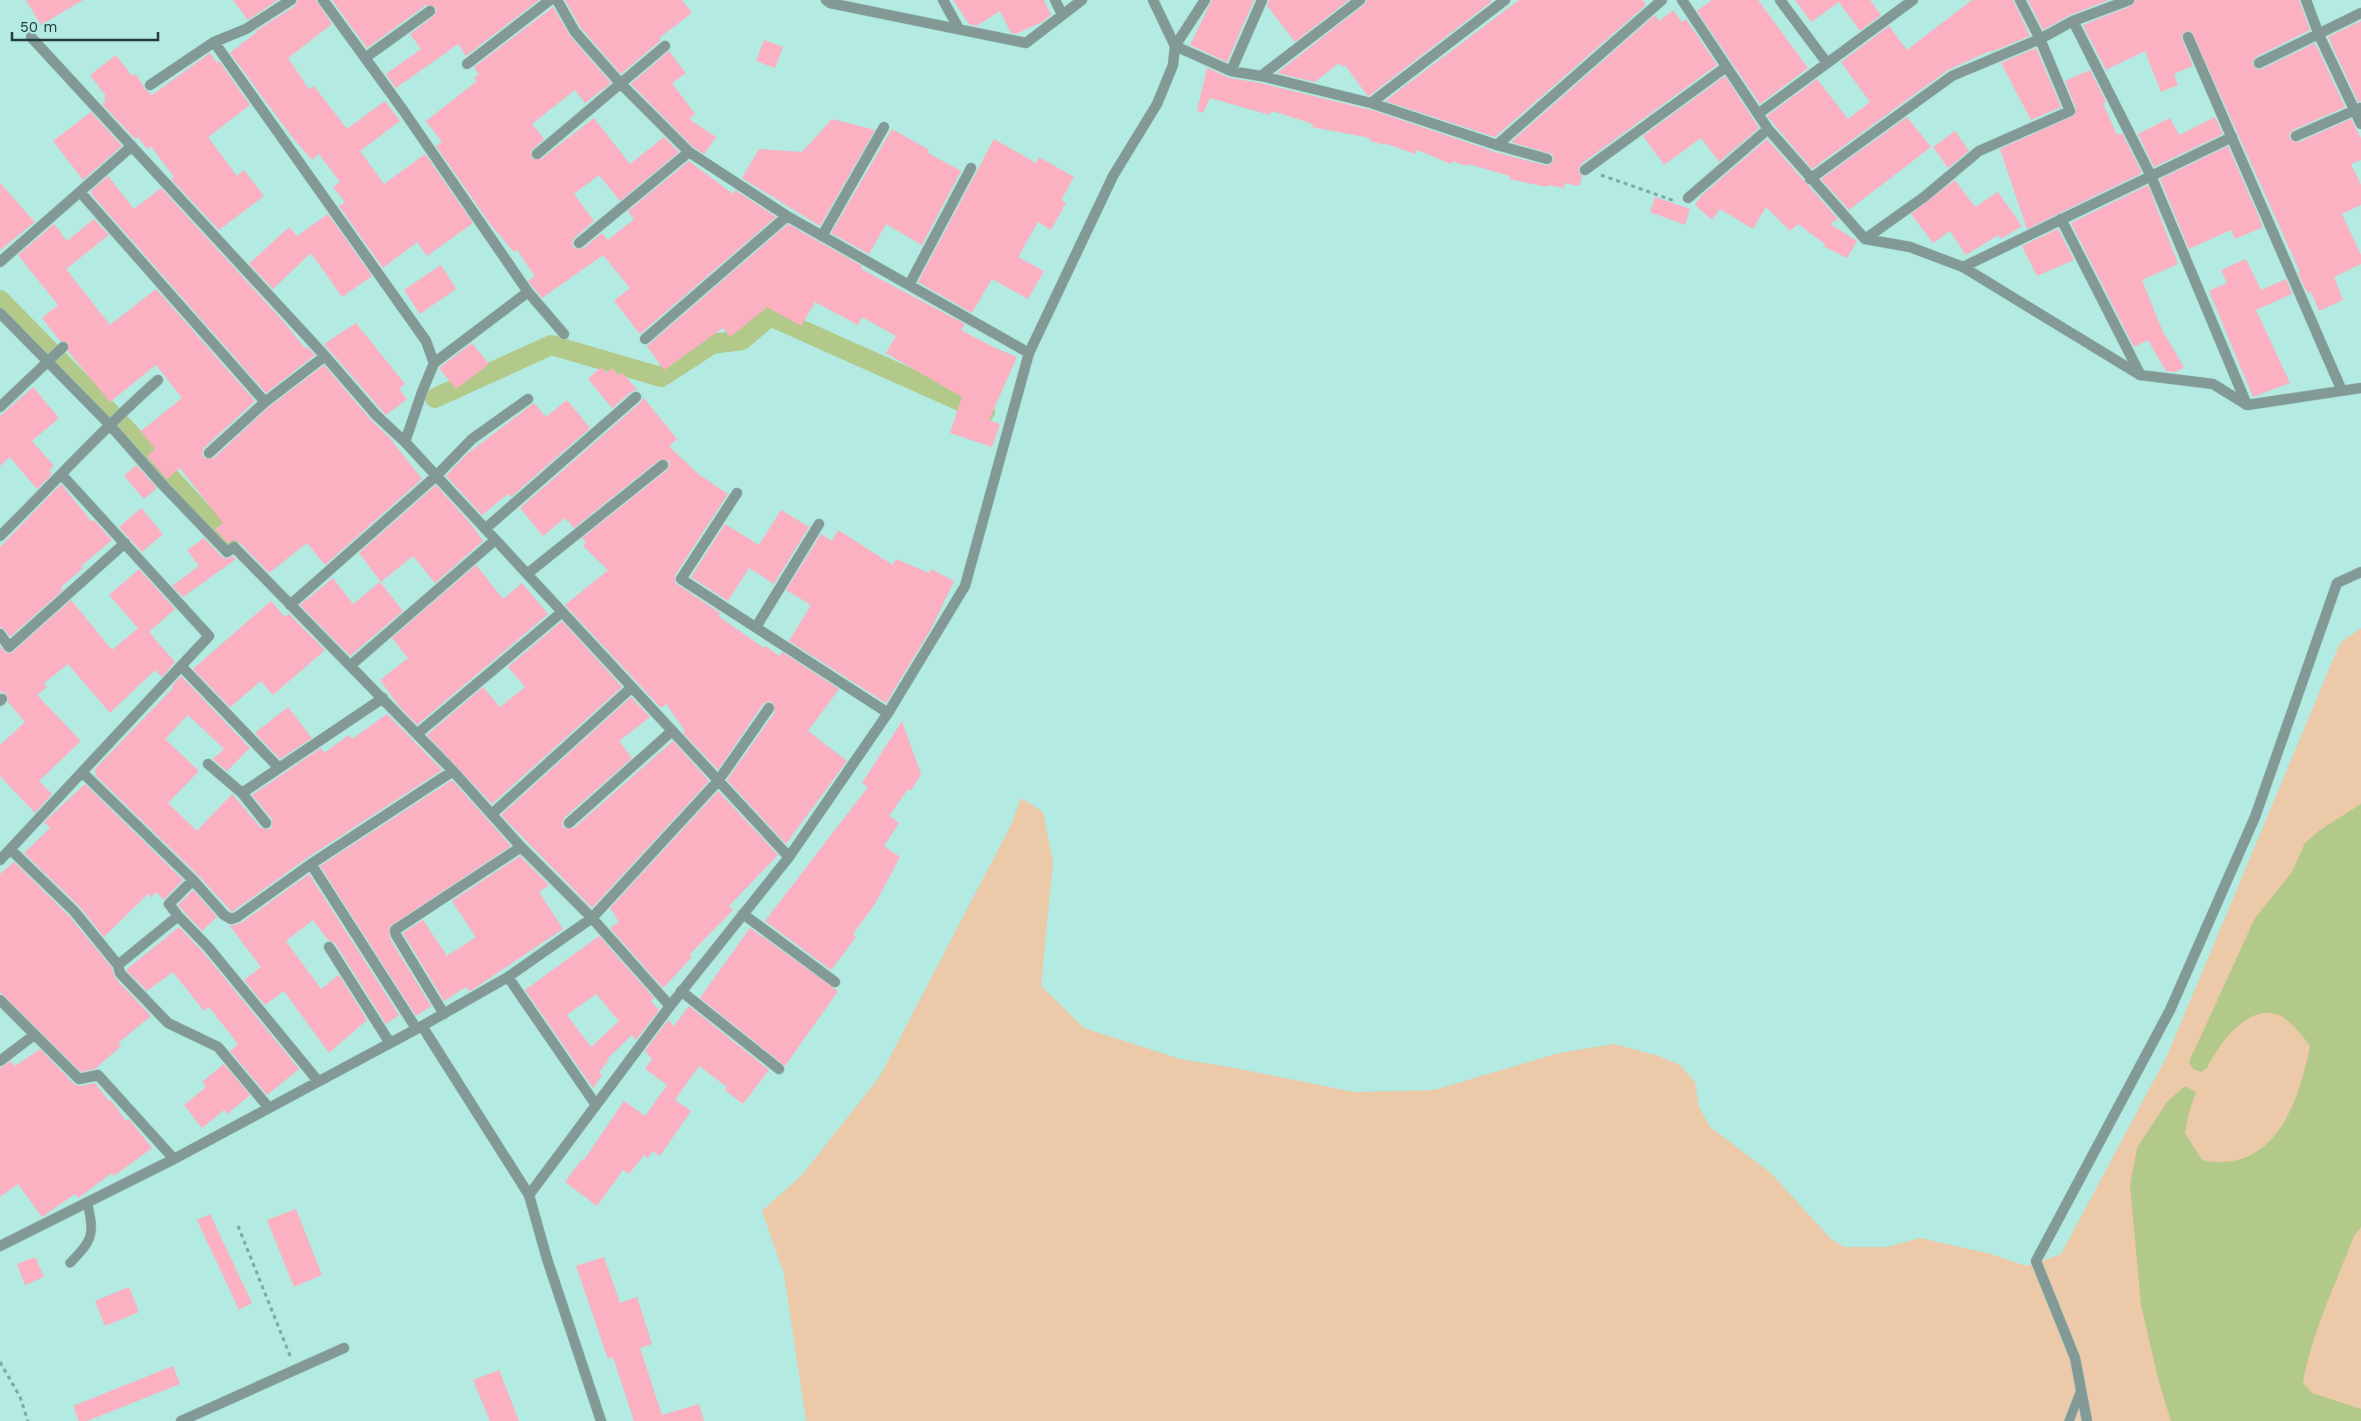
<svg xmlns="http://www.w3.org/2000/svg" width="2361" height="1421" font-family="'Work Sans',sans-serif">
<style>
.green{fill:#ebc9a9}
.water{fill:#b2c98a}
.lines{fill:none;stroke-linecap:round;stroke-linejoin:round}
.canal{stroke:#b2c98a;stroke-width:20}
.building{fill:#fbb1c1;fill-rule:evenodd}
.service-casing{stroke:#97c7c0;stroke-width:10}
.minor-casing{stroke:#97c7c0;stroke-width:11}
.tertiary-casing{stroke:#97c7c0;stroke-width:11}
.path{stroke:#7ea9a2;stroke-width:3;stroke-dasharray:4 4;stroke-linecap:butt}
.service{stroke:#829995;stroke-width:9}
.minor{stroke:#829995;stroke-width:10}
.tertiary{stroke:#829995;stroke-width:10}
</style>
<rect width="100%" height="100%" fill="#b3eae2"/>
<path class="green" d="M2361,628V1421H806L784,1274L762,1211L802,1175L880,1076L1011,825L1021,798L1043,812L1053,862L1041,986L1084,1028L1180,1059L1235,1068L1354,1092L1434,1090L1559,1053L1614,1044L1656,1055L1680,1065L1695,1082L1699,1107L1710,1127L1771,1173L1831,1239L1844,1247H1887L1920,1238L1991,1254L2027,1266L2061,1254L2167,1056L2340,643Z"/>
<path class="water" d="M2361,804V1227L2354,1236C2337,1280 2310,1338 2303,1383L2312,1393L2361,1409V1421H2171L2159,1382L2141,1305L2130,1185L2137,1148L2167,1102L2185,1086L2196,1092L2189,1112L2185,1133L2202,1160C2274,1175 2299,1103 2310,1046C2303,1036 2288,1017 2276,1014C2246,1005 2218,1046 2207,1068L2201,1072L2193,1069L2189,1062L2255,918L2292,872L2305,843L2320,830Z"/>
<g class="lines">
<path class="canal" d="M0,300L122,425L227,540L236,532
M435,398L551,345L661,377L712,344L742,340L770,316L985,412"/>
</g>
<path class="building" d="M26,0H83L41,25Z
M233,0H278L248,20Z
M298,0H316L332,24L288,58L309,89L314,86L347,129L385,101L400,121L360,151L384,184L425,154L473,223L427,256L417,242L383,268L339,206L345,202L333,187L340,182L319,154L312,160L293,138L230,53L257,32L256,31L295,6Z
M332,0H539L466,56L458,44L396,88L386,74L421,49L410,34L434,16L437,11L435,7L426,5L367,48Z
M565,0H682L692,13L659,38L661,40L621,74L581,28Z
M953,0H1044L1051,15L1042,22L1016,34L1011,33L1000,11L976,26L969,24Z
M1212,0H1254L1227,62L1190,45Z
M1269,0H1349L1295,42L1267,6Z
M1367,0H1490L1491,2L1369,96L1367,95L1345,65L1342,67L1339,63L1315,82L1277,73L1364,5Z
M1519,0H1643L1646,5L1495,137L1385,101Z
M1712,0H1758L1808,68L1760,104L1697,11Z
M1795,0H1870L1881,15L1860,31L1839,2L1811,22Z
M1972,0H2013L2030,36L1991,52L1990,51L1948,70L1812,169L1767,116L1817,79L1848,119L1870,102L1841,62L1889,26L1907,50Z
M2028,0H2109L2070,15L2043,30Z
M2136,0H2299L2310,30L2256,57L2252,63L2256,69H2262L2315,43L2345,107L2293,130L2289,135L2290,139L2299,142L2351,119L2361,138V160L2351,164L2361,185V205L2342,214L2361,255V264L2334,277L2343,300L2319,311L2311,292L2308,293L2305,288L2298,273L2300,272L2192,32L2186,31L2181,36L2193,66L2174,74L2178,85L2161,92L2145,51L2106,70L2083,25L2131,6Z
M553,7L570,36L611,83L585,103L575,90L532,124L544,139L531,151L532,159H541L594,118L630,164L664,137L679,152L620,201L599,175L574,194L594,221L574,238L572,244L574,248L583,249L602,233L608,240L634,219L628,211L689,161L733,194L735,190L776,217L640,334L614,301L630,288L603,255L542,298L528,281L535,276L517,250L514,252L491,225L436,146L442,142L426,121L477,81L474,78L479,74L474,67Z
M1673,10L1682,22L1686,19L1717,65L1581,164L1578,170L1582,176L1580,186L1565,183L1564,188L1548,185L1547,187L1509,179L1510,176L1468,164L1467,166L1452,161L1451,164L1417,150L1415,154L1384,143L1383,145L1369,140L1370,138L1312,127L1313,124L1282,114L1271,111L1270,115L1214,99L1210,98L1203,113L1197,111L1207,68L1230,78L1260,83L1375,111L1495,152L1548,166L1554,160L1552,154L1511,142L1655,15L1659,21Z
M2361,21V101L2358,102L2328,37Z
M764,40L783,47L775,68L756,61Z
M2036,48L2061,107L2031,120L2001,63Z
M669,51L686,73L672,83L695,114L689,119L716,137L704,154L693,147L631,84Z
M210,53L217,63L219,61L250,105L208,137L237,176L244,170L264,196L219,230L171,179L174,177L151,146L147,149L138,137L135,139L102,104L106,101L104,98L106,96L90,75L116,55L132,76L136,74L145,89L152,95Z
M2090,70L2106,102L2103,103L2117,135L2122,133L2142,173L2027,229L2000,149L2075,115L2076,108L2065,81Z
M1725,76L1759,128L1719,162L1701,138L1664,165L1643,136Z
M91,112L122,146L83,180L53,141Z
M1907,117L1931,147L1849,210L1821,179Z
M2215,117L2223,134L2154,167L2138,134L2170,118L2179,135Z
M832,119L875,130L820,226L742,178L759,149L802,152Z
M892,129L929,150L928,153L961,171L922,245L886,224L869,254L831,233Z
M1955,131L1969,151L1948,168L1933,147Z
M994,139L1036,163L1039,157L1074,177L1061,200L1066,203L1051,230L1038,222L1018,257L1044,271L1028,299L992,279L972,313L918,282Z
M1767,139L1838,219L1830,224L1857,241L1847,258L1823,246L1825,244L1798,224L1790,231L1766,207L1753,229L1720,209L1712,220L1695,205L1702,195Z
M2228,146L2263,227L2235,239L2231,230L2189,249L2160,179Z
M108,176L134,209L161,188L283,321L305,348L307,347L315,355L266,393L92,195L91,191Z
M1955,180L1975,207L1998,192L2022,226L2001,239L1998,235L1966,255L1950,231L1933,243L1911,214Z
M0,183L35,222L0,250Z
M2148,185L2178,264L2142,280L2163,332L2184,367L2176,372L2166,371L2148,340L2134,347L2071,223Z
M1655,197L1690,209L1685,225L1650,212Z
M328,214L372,276L342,297L311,253L273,289L249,264L289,227L297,236Z
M94,219L109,235L66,269L110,325L156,289L255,401L204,448L202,454L204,458H214L269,407L324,365L371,420L389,437L422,479L325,565L307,543L269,573L239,542L233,540L228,543L215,529L223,523L180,468L167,479L147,456L155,449L141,431L182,398L156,365L110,402L68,351V343L60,341L42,318L58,305L18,255L54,224L67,241Z
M788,224L862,266L861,269L965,324L961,330L993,347L1017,357L989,420L1000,424L992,447L950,433L962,397L886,353L896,336L862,317L858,325L815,302L801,326L767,307L730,337L723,328L664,370L647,346Z
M2058,229L2074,260L2037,276L2022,246Z
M2246,259L2261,290L2286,279L2292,294L2256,310L2290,383L2253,397L2209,291L2227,283L2221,270Z
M441,265L456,289L420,314L404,290Z
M356,323L405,384L399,389L407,399L386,415L324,344Z
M472,343L489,364L456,389L439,368Z
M601,367L606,373L612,368L619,376L622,372L637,390L631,392L612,408L588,379Z
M33,387L59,418L32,441L54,466L49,471L52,474L37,489L10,457L0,466V416Z
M643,397L677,439L669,446L698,474L728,494L675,575V583L720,613L718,616L764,648L766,646L779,656L782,652L839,689L808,731L847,761L786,844L727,780L775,712L773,703L769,701L763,704L718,770L683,733L685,731L666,704L661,708L565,605L608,570L583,546L586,543L582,538L667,470L670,464L668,460H659L574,528L565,518L543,536L520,508L641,402Z
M567,400L590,428L511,497L508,494L482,515L446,476L467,454L534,403L546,417Z
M136,465L157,488L144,499L124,476Z
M61,484L92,522L94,520L112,540L81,566L83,568L61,587L63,590L10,637L5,630L0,627V547Z
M436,485L471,524L483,541L435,583L413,556L381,582L359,553Z
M141,508L163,534L142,552L119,527Z
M781,510L809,527L774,584L749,568L728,601L691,577L725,524L759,545Z
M838,530L893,565L896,559L929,573L931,569L954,581L931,629L886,703L789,641L811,605L786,590L821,534L832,541Z
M204,538L222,557L228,559L233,556L236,559L183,597L172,586L199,566L187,550Z
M476,565L503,599L522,583L548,614L417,725L399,706L380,680L408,658L392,638Z
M139,569L175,609L149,632L175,662L162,677L155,670L110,713L68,664L44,683L47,687L37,695L81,741L39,781L52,794L35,813L0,776V745L25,722L8,702L7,695L0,691V646L6,653L13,652L71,600L112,650L138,628L109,595Z
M333,578L353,604L380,582L403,611L350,656L300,605Z
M271,601L285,617L289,614L325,650L273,695L261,681L230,707L193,669Z
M562,621L622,687L492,804L427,735L483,687L500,707L525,687L508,667Z
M181,676L250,748L227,771L213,759L224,749L188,715L165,739L199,771L168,803L197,831L232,794L261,828L270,829L273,825L272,819L252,795L321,748L324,753L349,735L352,739L387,714L442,770L307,858L232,912L198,875L95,775L97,773L94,770L173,688L172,686Z
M631,697L650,717L619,741L632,758L564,818L562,824L564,828H574L673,741L709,781L592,908L501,815Z
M288,707L312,738L280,759L255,733Z
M902,721L921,774L911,791L908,789L889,816L899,823L884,846L900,857L875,904L853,934L856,937L831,970L765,921L868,787L862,783Z
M452,780L511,846L389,927L390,939L431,1006L416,1016L320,866Z
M85,784L183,880L164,900L156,892L151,897L148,894L104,937L79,906L24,853L50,828L44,822Z
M718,791L778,855L729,906L733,910L689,955L692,957L663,988L610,928L619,922L610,908Z
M520,856L549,885L539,892L563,929L472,990L469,991L466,987L444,1001L403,933L423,920L447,956L476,937L452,901Z
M14,862L69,916L112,968L115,978L151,1016L118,1043L121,1046L95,1069L81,1072L0,992V874Z
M309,874L399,1015L386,1024L335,943L328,940L313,920L286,941L321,989L339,975L367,1020L329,1053L284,991L265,1005L244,980L261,967L230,926L241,923Z
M193,890L217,917L202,931L178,905Z
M179,927L203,952L299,1069L267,1095L230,1051L238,1044L209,1007L204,1011L173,972L147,991L126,970Z
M750,928L838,991L785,1066L700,998Z
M599,936L654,998L651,1001L659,1010L636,1040L632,1035L607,1059L609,1060L599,1072L602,1075L593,1088L525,990ZM596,994L619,1021L591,1047L567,1015Z
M689,1006L769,1070L743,1104L725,1090L727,1087L699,1066L675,1100L691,1111L660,1156L653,1151L648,1158L644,1155L629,1174L623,1170L597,1206L565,1182L582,1159L584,1160L624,1101L645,1116L667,1085L645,1069L652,1059L645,1051L668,1020L674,1026Z
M40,1049L74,1084L80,1086L95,1083L109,1101L111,1100L126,1121L129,1119L152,1148L114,1176L112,1173L78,1198L75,1194L42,1217L18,1184L0,1197V1068L11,1061L15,1066Z
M224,1064L250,1095L227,1114L224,1110L202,1128L184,1105L206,1087L202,1082Z
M296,1209L322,1275L294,1287L267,1220Z
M210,1214L252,1303L239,1310L197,1220Z
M35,1257L44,1277L25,1285L17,1264Z
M604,1257L620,1303L637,1297L652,1344L640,1348L662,1415L699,1404L704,1421H634L613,1357L608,1359L576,1266Z
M129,1287L139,1312L105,1326L95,1301Z
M173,1366L180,1384L87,1421H79L73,1406Z
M499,1370L519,1421H490L473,1380Z"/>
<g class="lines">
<defs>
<path id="service" d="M70,1263C93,1240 95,1234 87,1202
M2069,1421L2081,1390"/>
<path id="minor" d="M323,0L403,110L528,292L564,334
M557,0L575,32L621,84L689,152L787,216L1029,353
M826,0L830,3L1026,43L1082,0
M943,0L959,29
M1055,0L1062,14
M1153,0L1175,46L1231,71L1261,76L1371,103L1497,145L1547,159
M1682,0L1768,129L1865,239L1910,247L1963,267L2140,375L2213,384L2247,405L2361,388
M1780,0L1827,63
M2306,0L2319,35L2361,124
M2073,21L2151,176L2247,405
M31,37L325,356L376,415L405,442L789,857
M2188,37L2342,391
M214,42L426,341L434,363L422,392L405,442
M365,58L430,11
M2259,63L2361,13
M467,64L550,0
M1231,71L1262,0
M1261,76L1360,0
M150,85L214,42L246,29L291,0
M1371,103L1505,0
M1758,114L1913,0
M2296,136L2360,108
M1497,145L1662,0
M537,154L665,46
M1585,170L1726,67
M1810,179L1952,76L2040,39L2073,21L2129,0
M80,192L265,402
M1688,198L1768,129
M2061,219L2140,374
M822,236L884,127
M1865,239L1924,197L1979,151L2070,111L2040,39L2020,0
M579,243L689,152
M0,262L132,146
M1963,267L2232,137
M909,285L971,168
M0,313L109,424L161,483L227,552L234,547L453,771L521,847L592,918L670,1006
M645,339L787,216
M434,363L528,292
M0,407L63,347
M209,453L265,402L325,356
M737,493L681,579L888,713
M485,529L636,397
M0,536C53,484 102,429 158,380
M527,574L663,465
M290,605L436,476L472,439L528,399
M756,627L819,524
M0,634L9,647L125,543
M351,665L495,540
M181,666L279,768
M0,701L2,699
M417,734L562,612
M208,764L242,793L266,823
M83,773L193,880L224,915L231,919L237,917L311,864L453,771
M242,793L383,698
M493,813L631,688
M569,823L672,731
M11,850L74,911L118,965L120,973L168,1023L218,1047L269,1108
M0,860L209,636L62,475
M311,864L416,1028
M743,914L835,982
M178,916L208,947L318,1081
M329,947L390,1043
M118,965L178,916L169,904L193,880
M508,977L596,1105
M681,991L779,1069
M0,1000L79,1079L98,1075L174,1159
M444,1014L396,935L395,930L521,847
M422,1026L529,1195
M0,1061L34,1035
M0,1246L174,1159L422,1026L508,977L592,918L718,781L769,708
M181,1421L344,1348
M2087,1421L2075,1358L2036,1261L2170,1010L2255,817L2337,583L2361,572"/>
<path id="tertiary" d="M601,1421L547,1259L529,1195L670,1006L789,857L888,713L965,586L1029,353L1113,176L1157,104L1173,65L1175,46L1205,0"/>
</defs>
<use href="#service" class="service-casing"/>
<use href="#minor" class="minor-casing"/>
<use href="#tertiary" class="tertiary-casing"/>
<path class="path" d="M1601,175L1675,201
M238,1226L291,1358
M0,1362L20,1397L28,1421"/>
<use href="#service" class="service"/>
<use href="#minor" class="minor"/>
<use href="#tertiary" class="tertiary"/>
</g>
<path d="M12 32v8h146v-8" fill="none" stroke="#253b38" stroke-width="2.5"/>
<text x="20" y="32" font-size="15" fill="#253b38" stroke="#b3eae2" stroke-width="4" paint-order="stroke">50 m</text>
</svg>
